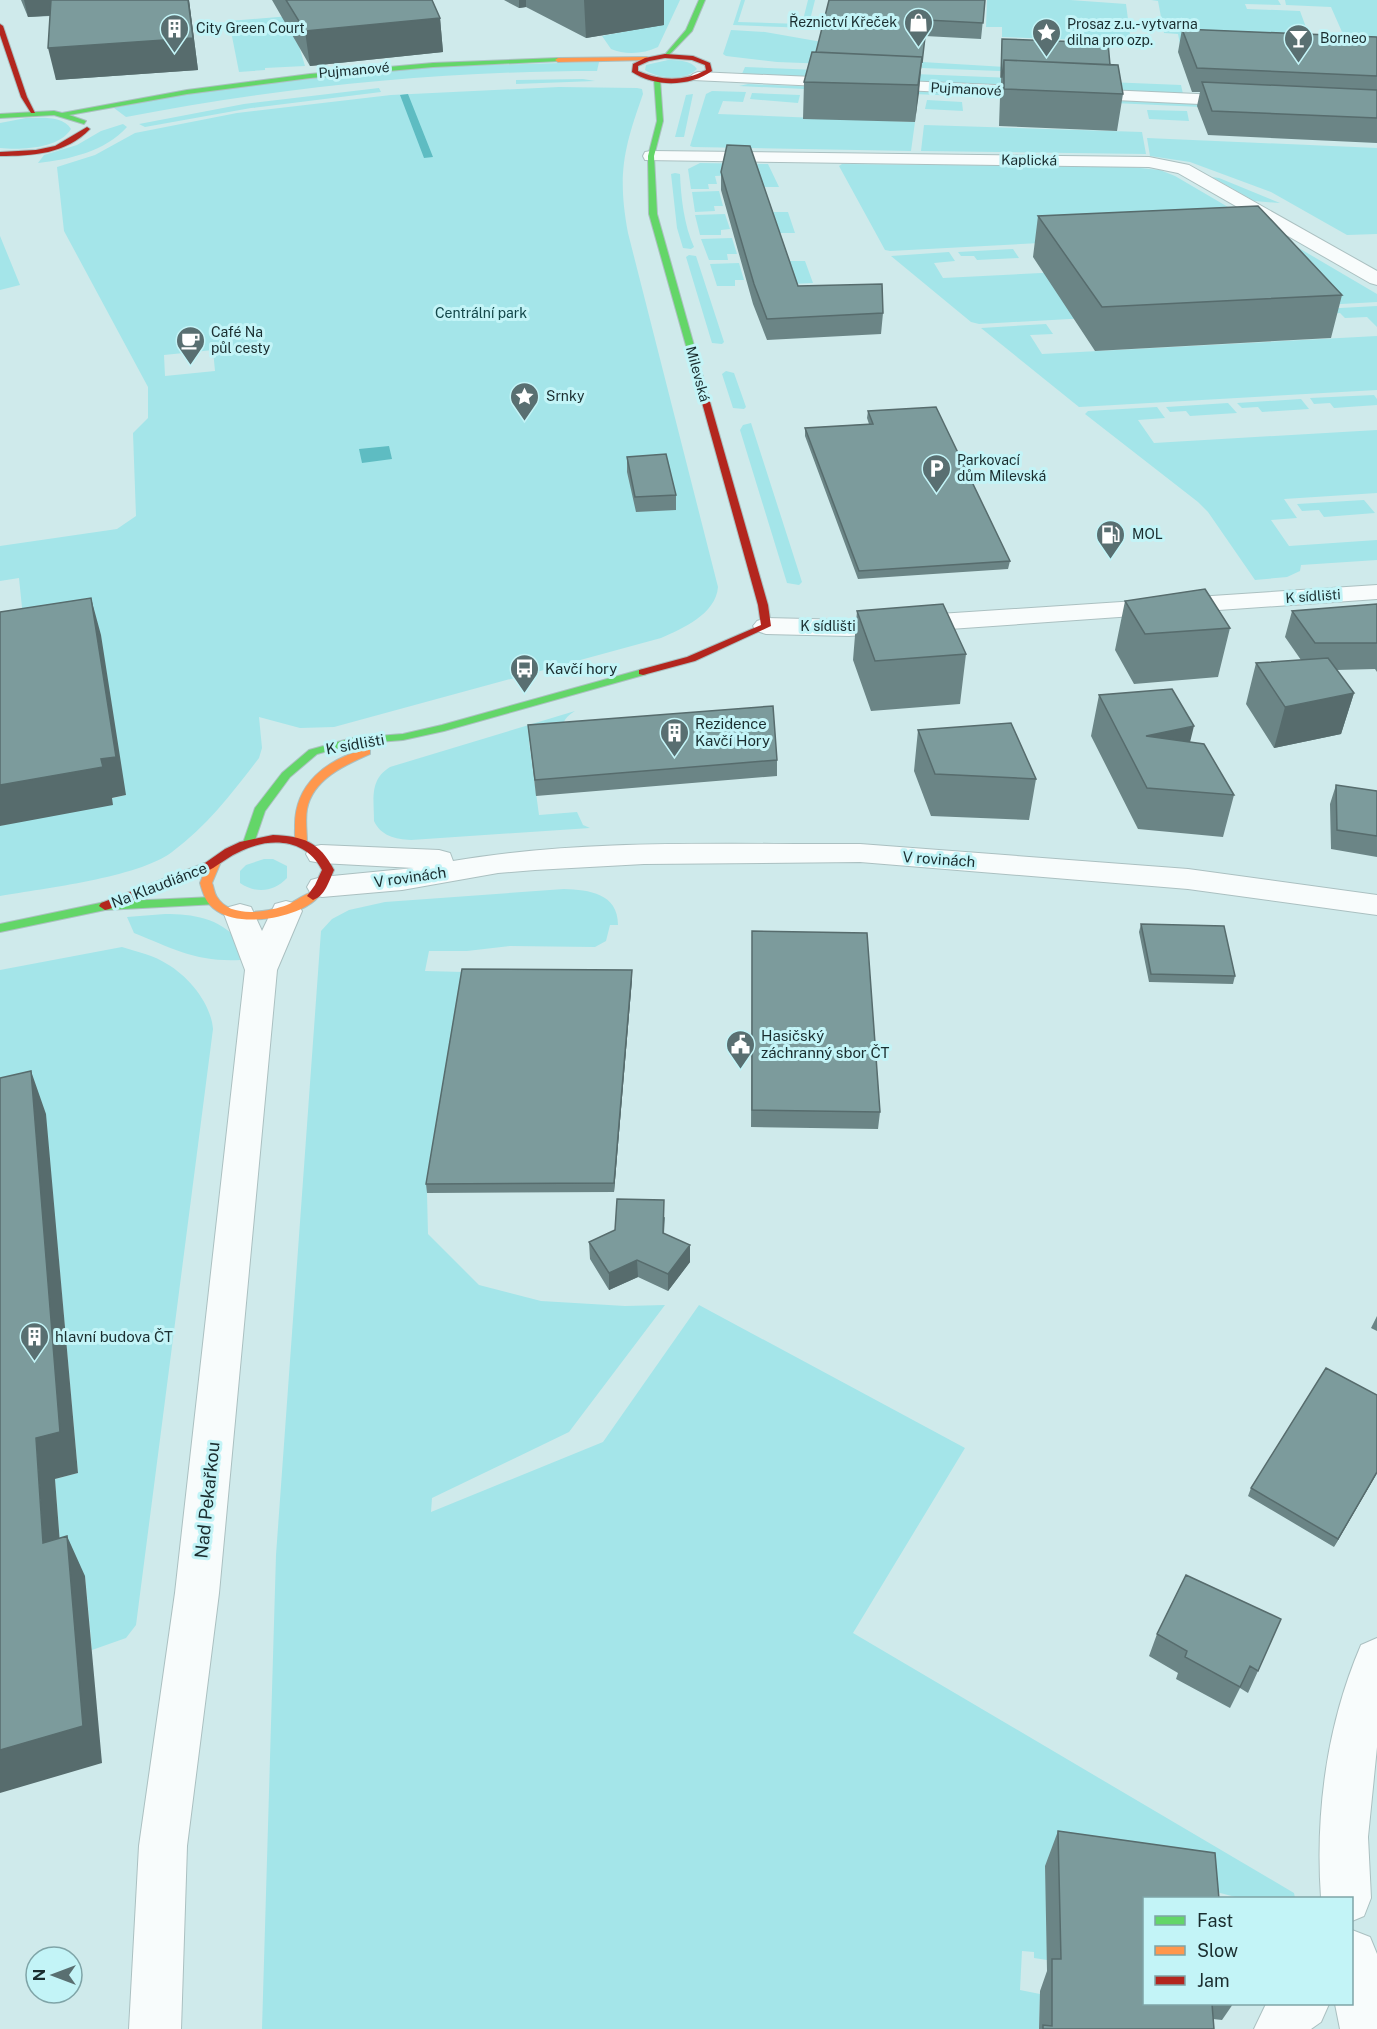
<svg xmlns="http://www.w3.org/2000/svg" width="1377" height="2029" font-family="'Public Sans',sans-serif">
<style>
.green{fill:#a4e5e9;fill-rule:evenodd}
.water{fill:#5ebcc2}
.lines{fill:none;stroke-linecap:round;stroke-linejoin:round}
.street-casing{stroke:#abc0c1;stroke-width:2}
.fast-casing{stroke:#abc0c1;stroke-width:2}
.slow-casing{stroke:#abc0c1;stroke-width:2}
.jam-casing{stroke:#abc0c1;stroke-width:2}
.street{fill:#f8fcfc;fill-rule:evenodd}
.fast{fill:#63d668;fill-rule:evenodd}
.slow{fill:#ff974d;fill-rule:evenodd}
.jam{fill:#b3261e;fill-rule:evenodd}
.wall{fill:#6b8586}
.shaded-wall{fill:#576c6d}
.building{fill:#7c9b9c;stroke:#576c6d;stroke-width:1.5}
.labels{text-anchor:middle;dominant-baseline:central;stroke-width:6;stroke-linejoin:round;paint-order:stroke}
.far-poi-label{font-size:14px;fill:#1a2d2f;stroke:#c3f4f7;text-anchor:start}
.far-street-label{font-size:14px;fill:#1a2d2f;stroke:#c3f4f7}
.far-park-label{font-size:14px;fill:#13474a;stroke:#c3f4f7}
.poi-label{font-size:15px;fill:#1a2d2f;stroke:#c3f4f7;text-anchor:start}
.street-label{font-size:15px;fill:#1a2d2f;stroke:#c3f4f7}
.near-street-label{font-size:18px;fill:#1a2d2f;stroke:#c3f4f7}
</style>
<rect width="100%" height="100%" fill="#cfeaeb"/>
<path class="green" d="M616,0H680L658,47C644,54 625,55 611,49L602,36L663,24Z
M741,0H745L738,22L802,24L808,0H815L808,28L733,25Z
M987,0H1070L1126,4L1131,42L1002,37V27H986Z
M1151,0H1278L1281,5L1245,4L1247,9L1300,11L1314,49L1180,44L1178,34L1164,33L1158,1Z
M1285,0H1377V52L1346,41L1331,7L1286,5Z
M290,16L305,66L265,68V70L239,72L229,21Z
M731,30L765,32L822,42L856,65L777,62L726,56L723,54Z
M668,60C677,60 691,60 697,69C686,81 658,79 645,70L646,65Z
M599,62L597,71C438,71 282,87 126,117L114,108L194,92L415,67Z
M922,62L1024,68V72L922,68Z
M745,67L1181,85L1183,94L741,76Z
M583,79L595,81L516,84V80Z
M748,84L1377,111V115L739,86Z
M559,87L637,88L642,89L643,94C624,148 617,174 628,233L718,587C716,614 682,629 661,638L334,727L300,728L259,717L262,748L259,758C233,792 207,826 172,852C137,878 45,888 0,896V826L126,795L26,647L19,578L0,581V546L117,529L136,516L133,433L148,418V387L64,231L57,167L95,155L135,133L237,113L391,95ZM213,350L215,371L165,376L164,355Z
M379,88L381,92L251,108L145,127L139,124L244,104Z
M712,91L746,92L743,102L723,101L718,114L915,122L911,151L693,147L690,146L706,94Z
M752,93L800,95L798,103L750,99Z
M693,94L684,137H675L686,95Z
M927,100L962,102L963,111L925,109Z
M1147,110L1187,111L1189,121L1149,119Z
M26,118C40,118 63,115 71,129C59,149 20,150 0,148V123Z
M123,124L127,127C106,151 68,160 38,163L44,155L77,145L101,131Z
M924,125L1142,132L1146,154L921,151Z
M1147,138L1377,148V234L1347,235L1271,192L1190,162L1150,156Z
M700,163L768,164L779,187H759L755,174L715,176L717,184H708L709,189H691L688,169Z
M842,164L1130,167L1160,170L1175,176L1269,231L890,251L885,250L839,166Z
M675,173L680,174C681,198 684,225 694,247L691,249L683,248L677,228L671,174Z
M1212,177L1219,178L1280,203L1254,201Z
M719,191L723,206H714L715,211L695,212L692,192Z
M768,212H788L795,233H775Z
M725,214L730,229L721,230V235H700L695,215Z
M0,236L20,285L0,290Z
M1280,237L1377,294V302L979,324L971,322L891,256L949,252L955,261L934,263L943,278L1263,262Z
M732,238L737,254H727L728,260H709L701,239Z
M1013,249L1019,258L977,260L974,256H961L958,252Z
M689,255L696,256L724,342L722,344L712,343L686,257Z
M784,261H805L813,283L792,284Z
M739,263L744,280H735V286H717L710,264Z
M1377,306V327L1367,317L1345,318L1340,313L1326,314L1322,309Z
M1046,324L1053,334L1030,335L1042,354L1377,336V390L1079,407L981,328Z
M726,371L734,373L746,407L744,409L733,408L722,374Z
M1374,395L1377,399V405L1334,408L1330,403L1314,404L1310,398Z
M1301,399L1309,409L1262,412L1258,407L1242,408L1237,403Z
M1228,403L1237,413L1190,416L1186,411L1170,412L1166,407Z
M1157,407L1165,418L1138,420L1154,443L1377,430V493L1284,499L1297,518L1271,520L1289,546L1377,540V560L1301,565L1300,571L1287,577L1255,580L1208,512L1198,502L1085,414L1088,411Z
M751,423L802,582L799,585L787,583L740,430L743,425Z
M1364,500L1375,513L1324,517L1319,510L1302,511L1297,504Z
M575,711C563,718 561,725 564,738L529,741L539,815L577,812L583,825L590,828L411,840C395,839 381,836 374,821C374,799 369,780 390,767Z
M264,859H273L287,866V878C274,892 256,894 240,883V871L246,865Z
M564,889C589,890 618,893 618,925H610L606,941L595,947L510,946L467,951H429L425,971L464,972L427,1193L428,1234L479,1285L541,1301L625,1306L665,1305L569,1432L432,1498L431,1512L603,1442L699,1305L965,1448L853,1633L1294,1893L1295,1898H1239L1198,1887L1046,1866L1047,1960L1034,1958V1952L1022,1951L1020,1990L1040,1994L1039,2029H262L276,1555L321,931L332,919L349,910L385,902Z
M165,914C193,914 219,918 238,940L240,960C196,962 174,949 134,933L127,917Z
M122,947C137,952 154,955 167,964C188,976 211,1003 213,1029L136,1625L126,1638L92,1650L85,1576L63,1582L55,1479L78,1473L58,1251L0,1124V970Z"/>
<path class="water" d="M408,94L433,157L424,158L400,95Z
M389,446L392,459L362,463L359,449Z"/>
<g class="lines">
<defs>
<path id="street" d="M698,72L1242,96L1250,101L1242,106L693,80L690,77L693,74Z
M651,151L1149,157L1189,165L1377,271V285L1370,283L1178,173L1149,167L645,160L643,156L645,152Z
M1377,585V599L849,636L766,634L757,631L753,626L757,621L766,618L849,620Z
M860,844L1188,869L1377,895V915L1188,889L860,862L644,864L535,870L498,873L402,890L322,897L311,894L307,887L311,880L322,877L414,868L321,863L310,861L306,854L310,847L321,845L439,850L450,853L453,861C586,838 725,845 860,844Z
M286,901L297,904L302,911L277,970L219,1593L187,1846L181,2029H129L139,1846L175,1593L245,970L224,914L229,907L240,904L251,907L262,931L275,904Z
M1377,1638V1747L1368,1837L1371,1898L1364,1916L1352,1921V1898H1321C1315,1812 1327,1724 1361,1645Z
M1352,1930L1370,1937L1377,1954V2029H1340L1335,2004H1352Z
M1266,2004H1329L1321,2022L1311,2029H1254Z"/>
<path id="fast" d="M699,0H705L692,31L667,57H663L686,30Z
M558,58L560,61L433,67L310,78L187,94L69,115L86,121L84,124L54,115L0,118V114L54,111L62,113L187,90L310,74L433,63Z
M657,77L660,79L663,121L654,156L657,214L704,381L700,384L696,381L649,214L648,156L657,121L654,79Z
M643,669L647,670V674L444,731L403,740L353,744L317,754L290,777L265,811L253,846H245L243,843L255,808L282,773L309,750L352,738L403,734L442,725Z
M213,897L217,898L219,901L217,904L105,910L0,932V924L105,902Z"/>
<path id="slow" d="M647,57L649,60L558,62L555,60L558,58Z
M366,749L370,750V754C345,765 313,779 307,809C305,820 307,832 307,843L305,846H297C294,840 295,834 295,827C294,784 327,759 366,749Z
M214,860L220,864L212,883C214,887 214,893 217,897C230,919 268,912 287,905C296,901 304,894 313,892L319,896C301,918 241,928 217,911C206,904 203,894 200,883L208,864Z"/>
<path id="jam" d="M0,24L3,26L27,97L35,113H31L21,97L0,35Z
M665,54L693,56L710,63L712,71C690,87 654,87 632,72L633,64L645,58ZM665,58L692,60L705,65L706,70C683,82 661,81 638,71V66L649,61Z
M87,127L90,129C66,154 33,156 0,156V152L36,150L55,146Z
M700,378L704,381L768,605L771,626L695,661L643,675L639,674V670L687,657L761,625L758,605L696,381Z
M273,835C303,836 320,842 334,870C329,881 325,896 313,900L307,896L315,885L322,870C305,837 267,837 237,853C226,858 217,867 205,872C174,885 142,897 109,909L105,910L99,906L101,903L205,863L225,849L240,842Z"/>
</defs>
<use href="#street" class="street-casing"/>
<use href="#fast" class="fast-casing"/>
<use href="#slow" class="slow-casing"/>
<use href="#jam" class="jam-casing"/>
<use href="#street" class="street"/>
<use href="#fast" class="fast"/>
<use href="#slow" class="slow"/>
<use href="#jam" class="jam"/>
</g>
<path class="wall" d="M21,0H189L198,70L56,80L50,16L28,17Z
M272,0H432L440,18L443,52L310,66Z
M504,0H664V25L586,38L526,7L519,8Z
M985,0L981,39L925,36L915,122L803,119L804,82L816,52Z
M1182,29L1377,37V143L1208,135L1197,106L1200,92H1192L1178,52Z
M1002,39L1110,65L1123,94L1117,131L999,126L1000,97L1002,83H1001Z
M721,172L798,286L883,313L881,334L767,340L753,304L721,190Z
M1038,216L1342,295L1331,338L1095,351L1033,257Z
M868,411L1010,561L1008,569L858,579L805,436V428L869,424L867,418Z
M627,457L676,495V510L636,512L627,472Z
M1125,601L1230,628L1218,677L1134,684L1115,650Z
M1377,604V672L1375,669L1336,670L1354,693L1341,734L1274,748L1246,704L1256,663L1301,660L1285,637L1292,611Z
M857,611L966,654L960,704L871,711L853,660Z
M1099,695L1190,742L1234,795L1223,837L1138,829L1091,736Z
M528,725L777,760V776L536,796Z
M918,730L1036,779L1029,820L931,816L914,771Z
M1336,785L1377,791V857L1331,849L1330,804Z
M1141,924L1235,976L1233,984L1149,982L1139,932Z
M752,931L880,1112L878,1129L751,1127Z
M632,970V979L614,1192L427,1193L426,1184Z
M665,1217L664,1233L690,1262L668,1291L638,1277L609,1290L590,1259L589,1242Z
M1377,1316V1331L1371,1328Z
M1377,1473L1334,1547L1248,1496L1251,1488Z
M1186,1575L1258,1671L1248,1693L1240,1688L1230,1708L1176,1679L1178,1673L1149,1656L1157,1634Z
M1058,1831L1144,2004H1233L1222,2020L1213,2019L1214,2029H1039L1040,1991L1047,1971L1045,1866Z"/>
<path class="shaded-wall" d="M24,0H55L58,15L28,17Z
M188,0H189L198,70L56,80L48,48Z
M519,0H526V7L519,8Z
M584,0H664V25L586,38Z
M440,18L443,52L310,66L305,31Z
M922,57L919,93L915,122L918,85Z
M91,598L101,635L126,795L112,798L113,805L0,826V785L101,759Z
M1354,693L1341,734L1274,748L1285,707Z
M1194,726L1184,767L1146,736Z
M632,970V979L614,1192V1183Z
M31,1071L46,1114L78,1473L55,1479L63,1582L43,1543L36,1438Z
M690,1245V1262L668,1291V1274Z
M637,1260L638,1277L609,1290V1273Z
M1377,1472V1473L1334,1547L1338,1539Z
M67,1536L85,1576L102,1763L0,1793V1750Z"/>
<path class="building" d="M51,0H188L193,38L48,48Z
M286,0H432L440,18L305,31Z
M829,0H985L983,23L927,20L922,63V57L816,52Z
M1182,29L1377,37V76L1197,68Z
M1002,39L1108,43L1110,65L1004,60L1002,77H1001Z
M812,52L922,57L918,85L804,82Z
M1004,60L1118,65L1123,94L1004,89Z
M1202,82L1377,90V118L1212,111Z
M727,145L750,146L798,286L882,284L883,313L767,319L754,284L721,172Z
M1258,206L1342,295L1102,307L1038,216Z
M936,407L1010,561L859,571L805,428L873,424L868,411Z
M666,454L676,495L635,497L627,457Z
M1205,589L1230,628L1145,634L1125,601Z
M91,598L116,757L101,759L103,767L0,785V612Z
M943,604L966,654L875,661L857,611Z
M1377,604V643H1315L1292,611Z
M1328,658L1354,693L1285,707L1256,663Z
M1172,689L1194,726L1146,736L1204,744L1234,795L1147,788L1099,695Z
M773,706L777,760L535,780L528,725Z
M1011,723L1036,779L935,774L918,730Z
M1336,785L1377,791V836L1337,830Z
M1141,924L1224,926L1235,976L1151,974Z
M752,931L867,933L880,1112L752,1110Z
M462,969L632,970L614,1183L426,1184Z
M31,1071L60,1432L36,1438L43,1543L67,1536L83,1726L0,1750V1078Z
M617,1199L664,1200L663,1233L690,1245L668,1274L637,1260L609,1273L589,1242L615,1230Z
M1326,1368L1377,1395V1472L1338,1539L1251,1488Z
M1186,1575L1281,1619L1258,1671L1250,1666L1240,1687L1185,1657L1187,1651L1157,1634Z
M1058,1831L1215,1853L1219,1899H1144V2004H1212L1214,2029H1043V2025L1052,2026V1959H1061Z"/>
<defs>
<symbol id="shop-pin" viewBox="-11 -11 22 30"><path d="M0 17L-7.5 6A9.5 9.5 0 1 1 7.5 6Z" fill="#596f71" stroke="#c3f4f7"/><path d="M-5-2.5h2.3a2.7 3.5 0 0 1 5.4 0H5L5.5 6h-11ZM-1.5-2.5h3a1.5 2.3 0 0 0-3 0Z" fill="#fff"/></symbol>
<symbol id="building-pin" viewBox="-11 -11 22 30"><path d="M0 17L-7.5 6A9.5 9.5 0 1 1 7.5 6Z" fill="#596f71" stroke="#c3f4f7"/><path d="M-4-6H4V6H1V3H-1V6H-4ZM-2.5-4.3h1.7v1.8h-1.7ZM.8-4.3h1.7v1.8H.8ZM-2.5-1h1.7V.8h-1.7ZM.8-1h1.7V.8H.8Z" fill="#fff"/></symbol>
<symbol id="sight-pin" viewBox="-11 -11 22 30"><path d="M0 17L-7.5 6A9.5 9.5 0 1 1 7.5 6Z" fill="#596f71" stroke="#c3f4f7"/><path d="M0-6L1.8-2.2L6-1.7L2.9 1.2L3.7 5.4L0 3.3L-3.7 5.4L-2.9 1.2L-6-1.7L-1.8-2.2Z" fill="#fff"/></symbol>
<symbol id="bar-pin" viewBox="-11 -11 22 30"><path d="M0 17L-7.5 6A9.5 9.5 0 1 1 7.5 6Z" fill="#596f71" stroke="#c3f4f7"/><path d="M-6-5H6L.8 .8V4.5H3.5V6h-7V4.5H-.8V.8Z" fill="#fff"/></symbol>
<symbol id="cafe-pin" viewBox="-11 -11 22 30"><path d="M0 17L-7.5 6A9.5 9.5 0 1 1 7.5 6Z" fill="#596f71" stroke="#c3f4f7"/><path d="M-5.5-4.5H6V0H3Q3 3.5 0 3.5H-2.5Q-5.5 3.5-5.5 0ZM3-3.2v2h1.7v-2ZM-6 4.5H4V6H-6Z" fill="#fff"/></symbol>
<symbol id="parking-pin" viewBox="-11 -11 22 30"><path d="M0 17L-7.5 6A9.5 9.5 0 1 1 7.5 6Z" fill="#596f71" stroke="#c3f4f7"/><path d="M-3.5-5.5H1a3.5 3.5 0 0 1 0 7H-1V5.5H-3.5ZM-1-3.4V-.6H.8a1.4 1.4 0 0 0 0-2.8Z" fill="#fff"/></symbol>
<symbol id="fuel-pin" viewBox="-11 -11 22 30"><path d="M0 17L-7.5 6A9.5 9.5 0 1 1 7.5 6Z" fill="#596f71" stroke="#c3f4f7"/><path d="M-5.5-6h7V0h2V4h1.3V-2.5L3-4.5l.8-.8L6-3V5H2.5V1h-1V6h-7ZM-4.2-4.7v3.2H.2V-4.7Z" fill="#fff"/></symbol>
<symbol id="bus-pin" viewBox="-11 -11 22 30"><path d="M0 17L-7.5 6A9.5 9.5 0 1 1 7.5 6Z" fill="#596f71" stroke="#c3f4f7"/><path d="M-5-6H5V4H4V6H2V4H-2V6H-4V4H-5ZM-3.5-4V0h7V-4ZM-3.5 1.2v1.5H-2V1.2ZM2 1.2v1.5H3.5V1.2Z" fill="#fff"/></symbol>
<symbol id="civic-pin" viewBox="-11 -11 22 30"><path d="M0 17L-7.5 6A9.5 9.5 0 1 1 7.5 6Z" fill="#596f71" stroke="#c3f4f7"/><path d="M-.6-6.5H3V-4.5H.6V-3L4-1V1h2V6H-6V1h2V-1L-.6-3ZM-1.2 2.5V6h2.4V2.5Z" fill="#fff"/></symbol>
</defs>
<g fill-rule="evenodd">
<use href="#shop-pin" x="902" y="6" width="33" height="45"/>
<use href="#building-pin" x="158" y="12" width="33" height="45"/>
<use href="#sight-pin" x="1030" y="16" width="33" height="45"/>
<use href="#bar-pin" x="1282" y="22" width="33" height="45"/>
<use href="#cafe-pin" x="174" y="324" width="33" height="45"/>
<use href="#sight-pin" x="508" y="380" width="33" height="45"/>
<use href="#parking-pin" x="920" y="452" width="33" height="45"/>
<use href="#fuel-pin" x="1094" y="518" width="33" height="45"/>
<use href="#bus-pin" x="508" y="652" width="33" height="45"/>
<use href="#building-pin" x="658" y="716" width="33" height="45"/>
<use href="#civic-pin" x="724" y="1028" width="33" height="45"/>
<use href="#building-pin" x="18" y="1320" width="33" height="45"/>
</g>
<g class="labels">
<g class="far-poi-label">
<text x="897" y="22" text-anchor="end">Řeznictví Křeček</text>
<text x="1067" y="24">Prosaz z.u.- vytvarna<tspan x="1067" dy="16">dilna pro ozp.</tspan></text>
<text x="196" y="28">City Green Court</text>
<text x="1320" y="38">Borneo</text>
<text x="211" y="332">Café Na<tspan x="211" dy="16">půl cesty</tspan></text>
<text x="546" y="396">Srnky</text>
<text x="957" y="460">Parkovací<tspan x="957" dy="16">dům Milevská</tspan></text>
<text x="1132" y="534">MOL</text>
</g>
<g class="far-street-label">
<text transform="translate(354 70) rotate(-5)">Pujmanové</text>
<text transform="translate(966 89) rotate(3)">Pujmanové</text>
<text transform="translate(1029 160) rotate(1)">Kaplická</text>
<text transform="translate(698 374) rotate(75)">Milevská</text>
<text transform="translate(1313 596) rotate(-4)">K sídlišti</text>
<text x="828" y="626">K sídlišti</text>
</g>
<g class="far-park-label">
<text x="481" y="313">Centrální park</text>
</g>
<g class="poi-label">
<text x="545" y="668">Kavčí hory</text>
<text x="695" y="723">Rezidence<tspan x="695" dy="17">Kavčí Hory</tspan></text>
<text x="761" y="1035">Hasičský<tspan x="761" dy="17">záchranný sbor ČT</tspan></text>
<text x="55" y="1336">hlavní budova ČT</text>
</g>
<g class="street-label">
<text transform="translate(355 744) rotate(-10)">K sídlišti</text>
<text transform="translate(939 859) rotate(4)">V rovinách</text>
<text transform="translate(410 877) rotate(-8)">V rovinách</text>
<text transform="translate(159 885) rotate(-21)">Na Klaudiánce</text>
</g>
<g class="near-street-label">
<text transform="translate(207 1500) rotate(-84)">Nad Pekařkou</text>
</g>
</g>
<rect x="1143" y="1897" width="210" height="108" fill="#c3f4f7" stroke="#7fa4a7" stroke-width="1.5"/>
<rect x="1155" y="1916" width="30" height="9" fill="#63d668" stroke="#7fa4a7" stroke-width="1.5"/>
<text x="1197" y="1927" font-size="18" fill="#1a2d2f">Fast</text>
<rect x="1155" y="1946" width="30" height="9" fill="#ff974d" stroke="#7fa4a7" stroke-width="1.5"/>
<text x="1197" y="1957" font-size="18" fill="#1a2d2f">Slow</text>
<rect x="1155" y="1976" width="30" height="9" fill="#b3261e" stroke="#7fa4a7" stroke-width="1.5"/>
<text x="1197" y="1987" font-size="18" fill="#1a2d2f">Jam</text>
<g transform="translate(54 1975) rotate(270)"><circle r="28" fill="#c3f4f7" stroke="#7fa4a7" stroke-width="1.5"/>
<path d="M0-4.5L10 22L0 15L-10 22Z" fill="#596f71"/>
<text y="-9" font-size="16" font-weight="bold" text-anchor="middle" fill="#1a2d2f">N</text>
</g>
</svg>
